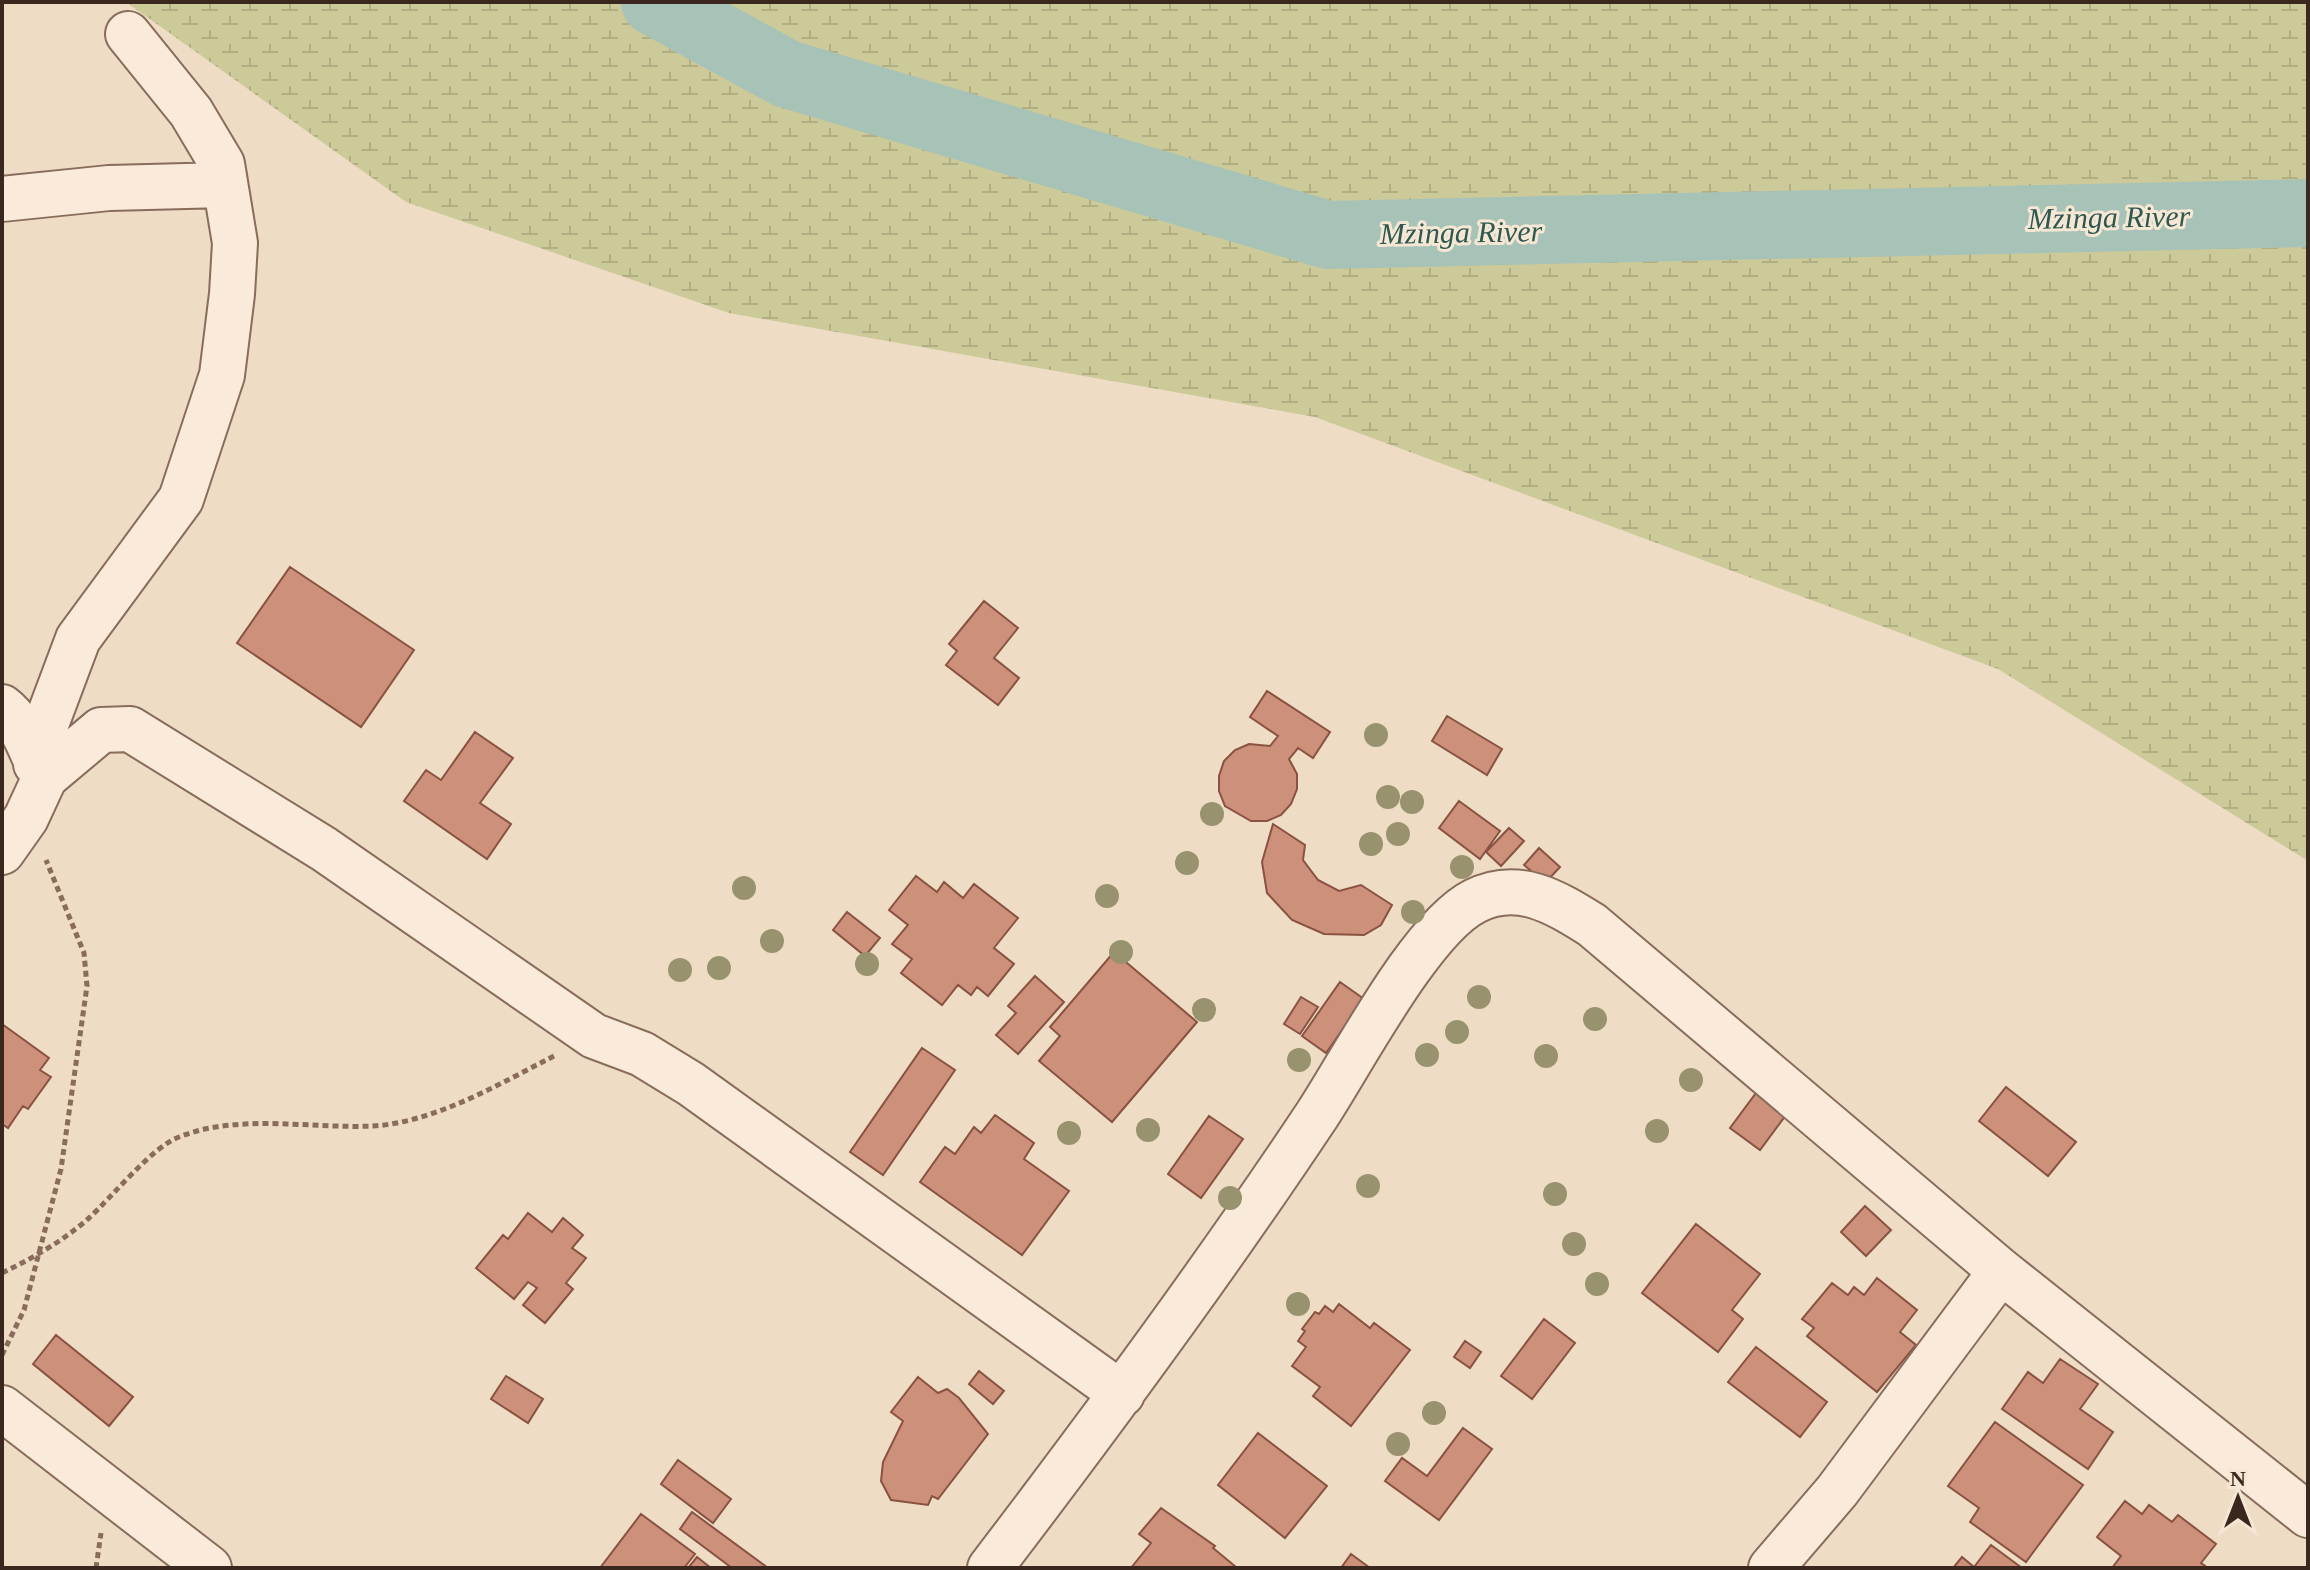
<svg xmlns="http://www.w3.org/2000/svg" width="2310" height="1570" font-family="'Times New Roman',serif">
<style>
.wetland{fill:url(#wetland-marsh)}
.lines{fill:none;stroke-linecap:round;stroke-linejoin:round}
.river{stroke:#a7c2b6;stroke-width:68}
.building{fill:#cc907b;stroke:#895241;stroke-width:2}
.minor-casing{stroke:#896c5b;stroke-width:48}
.path{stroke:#896c5b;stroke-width:5;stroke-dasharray:6 4;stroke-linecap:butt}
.minor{stroke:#f9ead9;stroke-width:44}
.tree{fill:#98926e}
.labels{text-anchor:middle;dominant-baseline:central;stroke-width:6;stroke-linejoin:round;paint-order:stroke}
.water-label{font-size:30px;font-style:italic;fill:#2e5950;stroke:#f6e7d5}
</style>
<defs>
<pattern id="wetland-marsh" width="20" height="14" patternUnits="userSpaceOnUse" patternTransform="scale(2)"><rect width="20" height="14" fill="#cdca99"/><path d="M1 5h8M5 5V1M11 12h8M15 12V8" fill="none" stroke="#b1ae83"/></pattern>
</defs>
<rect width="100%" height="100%" fill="#eedcc5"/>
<path class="wetland" d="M126,2H2308V861L1998,669L1315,417L729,313L406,202Z"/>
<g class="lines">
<path class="river" d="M655,2L787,74L1328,235L2308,213"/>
</g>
<path class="building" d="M290,567L414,650L361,727L237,643Z
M984,601L1018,628L994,658L1019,678L998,705L946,665L957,651L949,644Z
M1267,691L1330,732L1313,758L1298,748L1289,759L1297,774V789L1291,804L1281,815L1267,821H1251L1225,806L1219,791V776L1224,761L1235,750L1249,744L1270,746L1278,736L1250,717Z
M1447,716L1502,749L1487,775L1432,741Z
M475,732L513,758L480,803L511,824L487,859L404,801L426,770L441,780Z
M1459,801L1500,831L1480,859L1439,828Z
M1273,824L1305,845L1303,860L1318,880L1339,891L1361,885L1392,905L1381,925L1364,935L1324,934L1292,920L1267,893L1262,862Z
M1509,828L1524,841L1501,866L1486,852Z
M1539,848L1560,867L1545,883L1524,865Z
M916,876L937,892L944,882L963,898L974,884L1018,918L994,948L1014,964L988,996L977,987L971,995L958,985L942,1005L901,973L912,959L892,944L908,925L889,910Z
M847,912L880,938L865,956L833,930Z
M1114,952L1197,1022L1112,1122L1039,1061L1060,1036L1050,1027Z
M1035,976L1064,1002L1018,1054L996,1035L1016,1013L1008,1006Z
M1340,982L1364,999L1326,1053L1302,1036Z
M1301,997L1318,1007L1300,1034L1284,1024Z
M2,1024L49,1058L40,1070L51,1077L28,1109L23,1106L8,1128L2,1124Z
M922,1048L955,1070L883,1175L850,1152Z
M2006,1087L2076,1142L2048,1176L1979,1121Z
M1759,1089L1789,1111L1760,1150L1730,1128Z
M995,1115L1034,1143L1024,1159L1069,1191L1022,1255L920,1182L945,1147L955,1154L974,1127L981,1133Z
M1209,1116L1243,1139L1201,1198L1168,1174Z
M1865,1206L1891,1230L1866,1256L1841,1232Z
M528,1213L552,1232L563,1218L583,1235L572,1248L586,1258L566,1283L573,1289L545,1323L523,1305L537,1288L528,1282L514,1299L476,1268L503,1235L508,1239Z
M1696,1224L1760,1274L1732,1310L1743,1319L1718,1352L1642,1293Z
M1877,1278L1917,1310L1900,1332L1916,1345L1877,1392L1807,1336L1814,1328L1802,1319L1832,1283L1848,1295L1854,1287L1864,1295Z
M1339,1304L1370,1328L1374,1323L1410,1350L1351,1426L1313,1396L1320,1387L1292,1366L1306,1347L1298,1341L1305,1331L1302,1329L1315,1312L1319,1314L1325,1306L1333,1312Z
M1544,1319L1575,1343L1532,1399L1501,1376Z
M56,1335L133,1397L109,1426L33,1364Z
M1465,1341L1481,1352L1470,1368L1454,1357Z
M1756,1347L1827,1402L1800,1437L1728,1382Z
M2060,1359L2098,1384L2080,1409L2113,1432L2088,1469L2002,1409L2028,1372L2043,1383Z
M979,1371L1004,1391L993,1404L969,1384Z
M506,1376L543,1399L528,1423L491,1399Z
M918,1377L938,1393L947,1389L959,1398L988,1434L938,1499L932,1496L928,1505L891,1500L881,1481L883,1462L903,1421L891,1412Z
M1995,1422L2083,1485L2026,1562L1970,1522L1979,1508L1948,1486Z
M1463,1428L1492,1449L1439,1520L1385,1481L1402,1458L1427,1476Z
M1258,1433L1327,1486L1285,1538L1218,1485Z
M678,1460L731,1499L713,1523L661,1484Z
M2125,1501L2142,1514L2149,1505L2172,1522L2178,1515L2216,1544L2201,1563L2208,1568H2112L2121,1556L2097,1537Z
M1161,1508L1215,1546L1213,1548L1236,1567L1131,1568L1151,1543L1139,1534Z
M692,1512L768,1568H732L680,1529Z
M641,1514L695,1554L684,1568H600Z
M1991,1545L2022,1568H1953L1962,1557L1974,1567Z
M1351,1554L1370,1568H1341Z
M697,1557L711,1568H688Z"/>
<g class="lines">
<defs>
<path id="minor" d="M2,199L109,188L225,185
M2,707C26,725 30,754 45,777L26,818L2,852
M36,764L42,735L78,639L181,499L222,375L232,294L235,243L222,164L191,112L128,34
M45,777L101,730L130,729L324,849L594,1036L642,1054L691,1084L1122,1394
M2,1408L209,1568
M990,1568C1103,1420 1214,1270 1317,1115C1352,1062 1421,928 1475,901C1518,879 1555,902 1592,925L2001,1271L2308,1515
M1771,1568L1837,1491L2001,1271"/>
</defs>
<use href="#minor" class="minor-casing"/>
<path class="path" d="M2,1273C33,1258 63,1241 89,1218C112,1197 152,1147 179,1137C239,1113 311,1129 373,1126C436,1122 499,1084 554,1056
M2,1355L24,1310L61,1169L87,986L84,953L46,860
M96,1568L101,1533"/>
<use href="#minor" class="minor"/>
</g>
<g class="tree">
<circle cx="1376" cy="735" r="12"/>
<circle cx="1388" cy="797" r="12"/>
<circle cx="1412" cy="802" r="12"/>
<circle cx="1212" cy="814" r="12"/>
<circle cx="1398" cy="834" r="12"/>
<circle cx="1371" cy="844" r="12"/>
<circle cx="1187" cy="863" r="12"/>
<circle cx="1462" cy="867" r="12"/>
<circle cx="744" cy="888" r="12"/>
<circle cx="1107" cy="896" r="12"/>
<circle cx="1413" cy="912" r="12"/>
<circle cx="772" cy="941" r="12"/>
<circle cx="1121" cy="952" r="12"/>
<circle cx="867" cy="964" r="12"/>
<circle cx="719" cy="968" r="12"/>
<circle cx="680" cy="970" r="12"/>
<circle cx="1479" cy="997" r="12"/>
<circle cx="1204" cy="1010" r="12"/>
<circle cx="1595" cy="1019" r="12"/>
<circle cx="1457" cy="1032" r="12"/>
<circle cx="1427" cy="1055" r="12"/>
<circle cx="1546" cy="1056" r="12"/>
<circle cx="1299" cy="1060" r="12"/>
<circle cx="1691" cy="1080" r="12"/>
<circle cx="1148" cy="1130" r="12"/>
<circle cx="1657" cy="1131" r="12"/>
<circle cx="1069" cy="1133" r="12"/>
<circle cx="1368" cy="1186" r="12"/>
<circle cx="1555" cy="1194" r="12"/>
<circle cx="1230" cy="1198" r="12"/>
<circle cx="1574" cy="1244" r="12"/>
<circle cx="1597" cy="1284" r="12"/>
<circle cx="1298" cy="1304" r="12"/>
<circle cx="1434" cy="1413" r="12"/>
<circle cx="1398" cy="1444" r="12"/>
</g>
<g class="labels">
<g class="water-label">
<text transform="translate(2109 217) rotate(-1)">Mzinga River</text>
<text transform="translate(1461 232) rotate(-1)">Mzinga River</text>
</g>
</g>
<rect width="2310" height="1570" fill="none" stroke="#3a281f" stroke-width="8"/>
<g transform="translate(2238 1498)" stroke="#f6e7d5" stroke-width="6" paint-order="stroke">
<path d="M0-6L14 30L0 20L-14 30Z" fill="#3a281f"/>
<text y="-12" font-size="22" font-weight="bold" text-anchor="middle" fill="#3a281f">N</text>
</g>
</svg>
